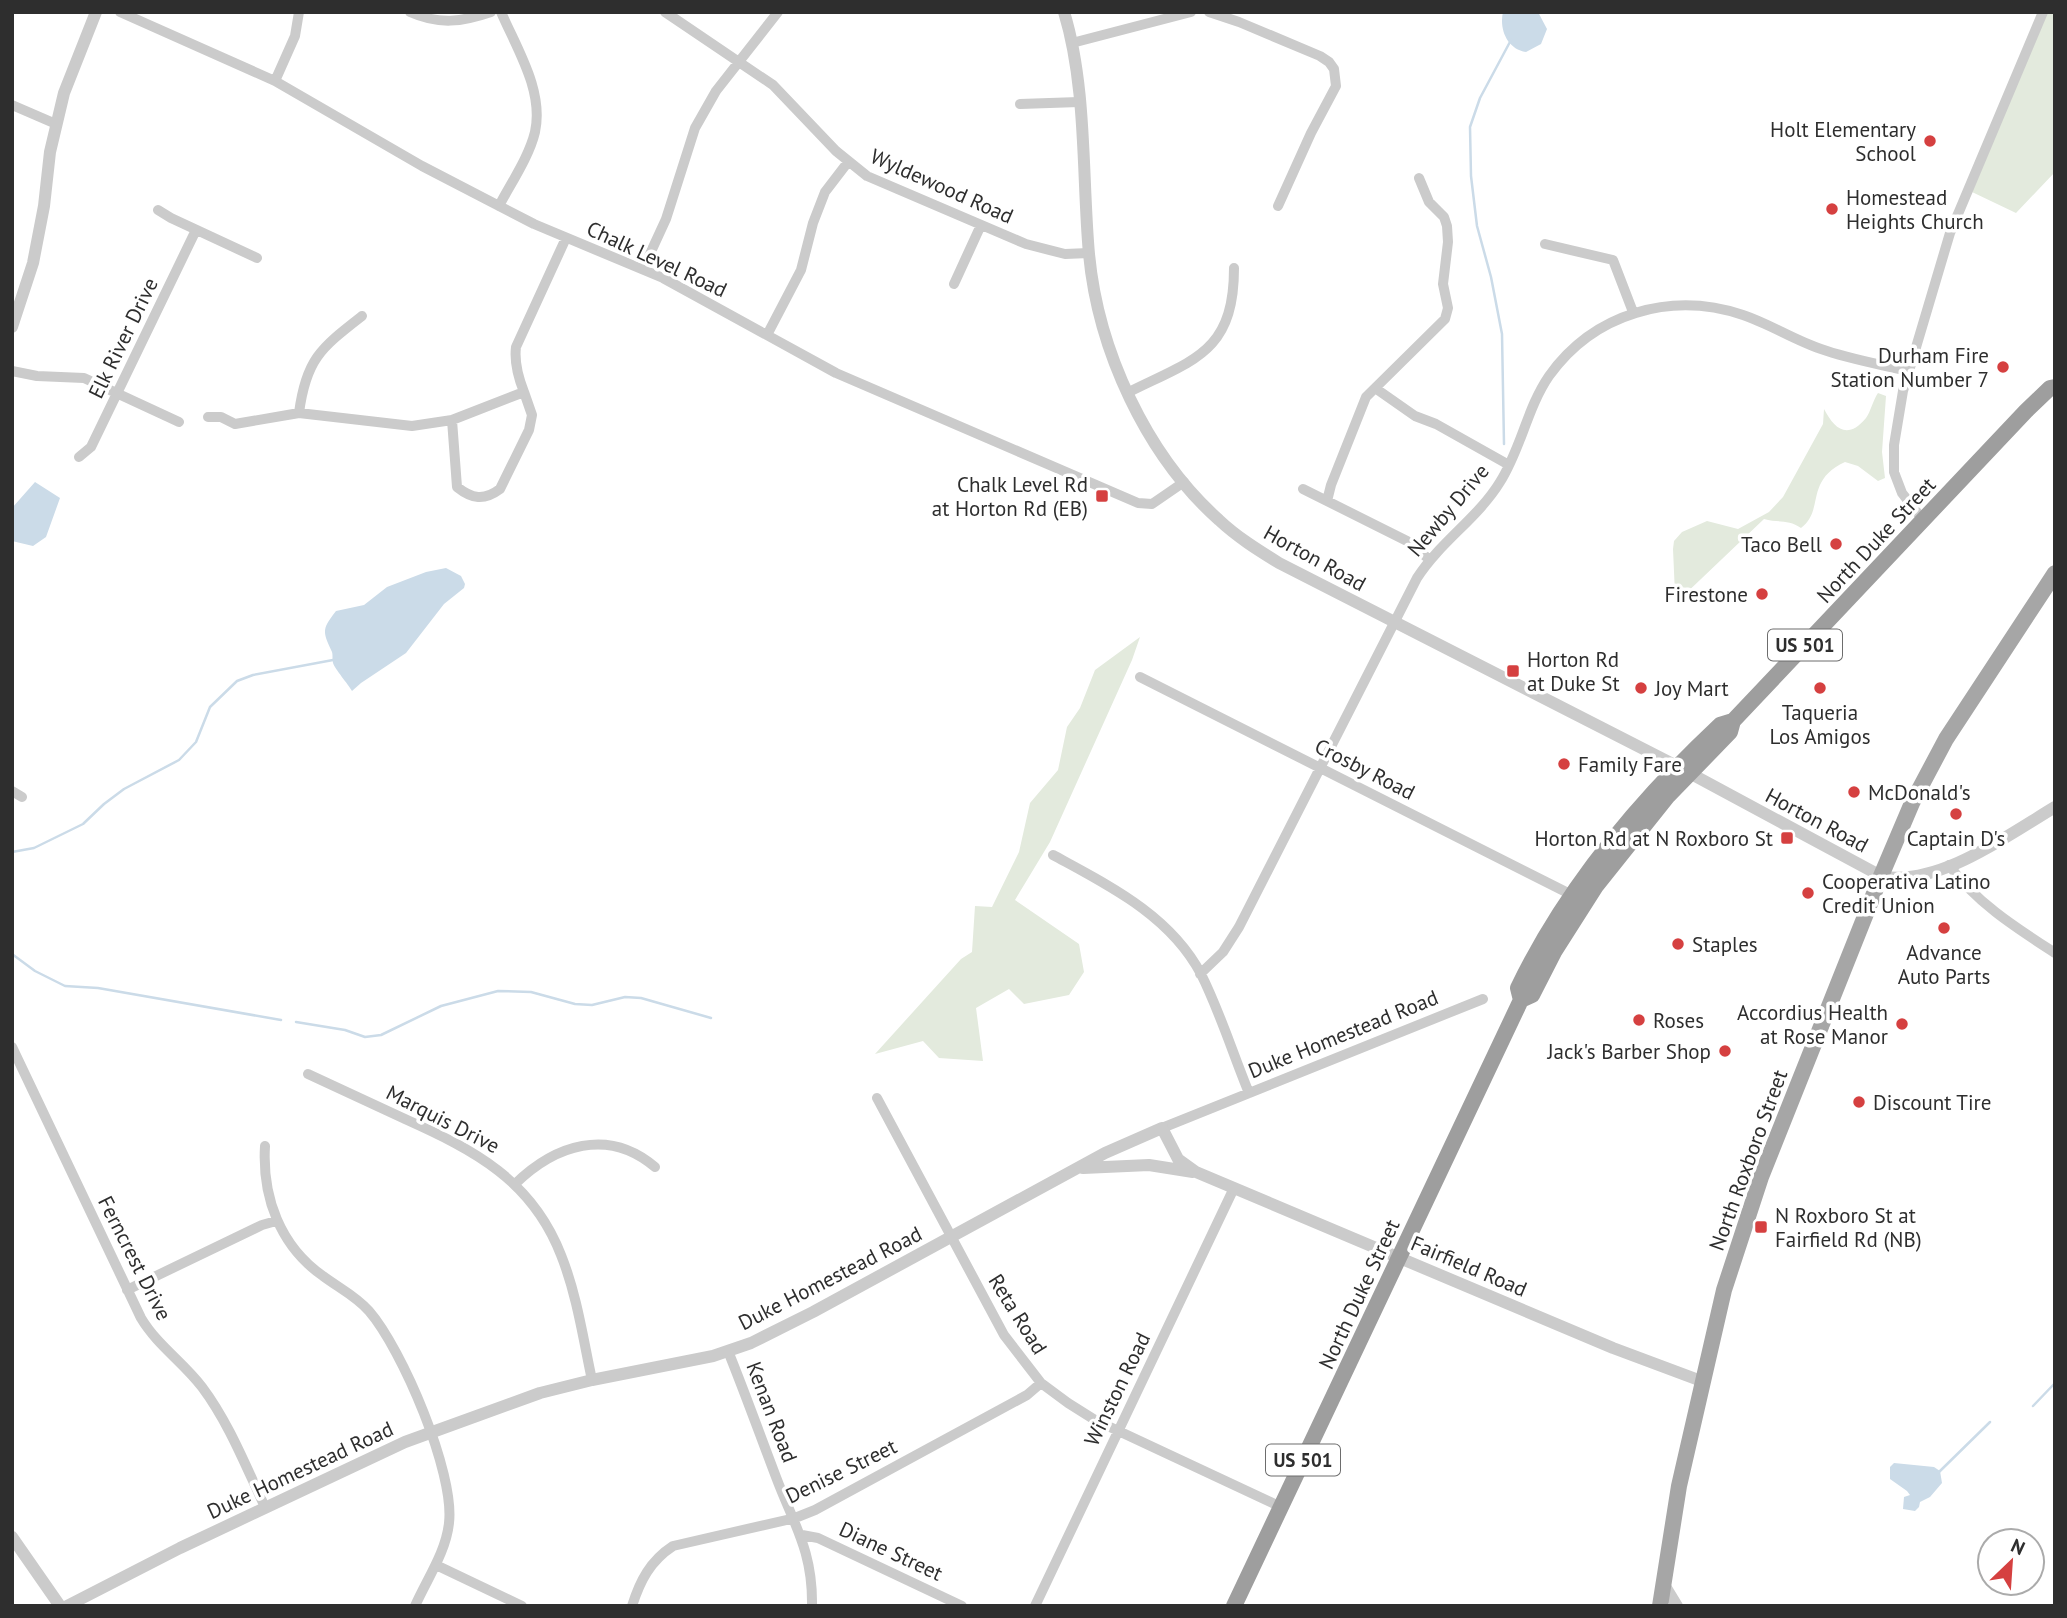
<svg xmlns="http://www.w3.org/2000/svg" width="2067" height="1618" font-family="'PT Sans',sans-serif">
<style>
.green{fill:#e3eadd}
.water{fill:#cbdbe8}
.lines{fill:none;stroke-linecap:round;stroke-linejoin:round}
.stream{stroke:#cbdbe8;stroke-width:2.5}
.minor{stroke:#cbcbcb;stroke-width:10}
.tertiary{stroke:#cbcbcb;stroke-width:12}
.primary{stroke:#a6a6a6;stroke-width:16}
.trunk{stroke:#9e9e9e;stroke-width:16}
.poi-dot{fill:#d54040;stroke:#fff;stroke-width:2.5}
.labels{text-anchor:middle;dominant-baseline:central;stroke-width:7;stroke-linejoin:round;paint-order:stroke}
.shield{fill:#fff;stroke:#6d6d6d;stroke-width:2}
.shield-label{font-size:19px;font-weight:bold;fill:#2e2e2e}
.poi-label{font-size:21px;fill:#2e2e2e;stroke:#fff;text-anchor:start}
.street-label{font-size:21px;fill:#2e2e2e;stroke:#fff}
</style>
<rect width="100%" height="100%" fill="#fff"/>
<path class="green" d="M2045,12H2055V172L2016,213L1972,192Z
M1878,393L1886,396L1882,452L1885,478L1878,481L1858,466L1845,462C1804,481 1825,510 1801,528C1789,519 1778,523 1764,519L1680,599L1675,594L1673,549L1674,541L1682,532L1707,521L1738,529L1769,512L1783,497L1823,424L1824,409C1834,428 1847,441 1866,418C1871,411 1873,400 1878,393Z
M1140,637L1132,660L1050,842L1015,900L1079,944L1084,972L1069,995L1024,1004L1009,989L976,1008L983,1061L939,1058L923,1041L875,1054L961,959L972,952L975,906L992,907L1019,852L1030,803L1058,770L1067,727L1080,708L1095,670Z"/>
<path class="water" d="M1503,12H1538L1547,29L1541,44L1526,52C1507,49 1499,29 1503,12Z
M35,482L60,498L46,537L33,546L12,541V508Z
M446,568L461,576L465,584L464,588L444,604L406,653L361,683L352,691C348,684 335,669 333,663C332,659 333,655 332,652C323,632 321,630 336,611L364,605L387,587L426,572Z
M1894,1463L1934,1467L1940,1471L1942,1483L1930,1497L1920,1502L1919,1507L1915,1511L1903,1509L1904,1497L1910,1495L1907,1491L1890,1479V1467Z"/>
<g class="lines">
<path class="stream" d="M1504,444L1502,334L1491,277L1477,226L1471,176L1470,127L1480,98L1511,40
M12,852L34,848L83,824L104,804L124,789L179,760L196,742L210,707L237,681L253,675L333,660
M12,954L35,971L65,986L98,988L281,1020
M296,1022L345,1030L365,1037L381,1035L441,1006L498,991L531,992L575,1004L592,1005L625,997L641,998L711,1018
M2033,1406L2055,1383
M1939,1472L1990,1422"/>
<path class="minor" d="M120,12L275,81L422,166L534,224L663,278L836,373L1138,503L1152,504L1184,482
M410,12C439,25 462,22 491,12
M665,12L773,85L836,151L867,176L1026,244L1065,254L1089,253
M1209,12L1239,22L1320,56L1329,62L1334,69L1336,86L1311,133L1278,206
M1072,43L1191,12
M275,81L295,36L299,12
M1020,104L1079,102
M12,105L56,124
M499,206C511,183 529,157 535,132C544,91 517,49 501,12
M158,210L171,218L257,258
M1545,244L1613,260L1633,312
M643,269L666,219L695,128L716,91L778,12
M954,284L981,225
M767,335L801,270L813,223L825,192L848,162
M12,371L37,376L84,378L179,422
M1375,388L1415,416L1436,424L1509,465
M1127,393C1192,360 1234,354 1234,268
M299,413C306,359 321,348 362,316
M208,417H221L235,424L299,413L412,426L452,420L524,392C518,377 514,363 516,347L566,238
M452,420L457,487C472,499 484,501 500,489L529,430L532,415L524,392
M79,457L91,447L196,230
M1303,489L1407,541L1430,560
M1327,501L1331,485L1366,397L1445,319L1448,308L1443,284L1448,242L1447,226L1444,217L1429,202L1419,178
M1923,520L1902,493L1894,472V445L1903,391L1950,233L2043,12
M1140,677L1572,895
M12,791L22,797
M1053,855C1108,885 1170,915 1201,974C1220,1012 1233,1054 1249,1093
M1949,865C1975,902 2018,929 2055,953
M1200,974L1223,952L1239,927L1417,578C1440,542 1478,518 1500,482C1521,449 1527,408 1549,376C1594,313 1671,291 1743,315C1770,324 1794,340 1821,349C1849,359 1879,364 1908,371
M12,1047L141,1318C157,1345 183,1362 202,1387C229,1423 246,1467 265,1507
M308,1074C340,1089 373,1104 405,1119C474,1150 532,1180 561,1255C577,1295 583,1338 592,1380
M877,1098L1004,1335L1041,1383L1068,1403L1095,1420L1281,1507
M1162,1128L1483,999
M265,1146C262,1197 280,1246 323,1276C339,1288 356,1296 369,1311C402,1349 455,1473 449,1523C446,1552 427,1579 415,1606
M515,1184C555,1145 608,1127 655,1167
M127,1290L262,1225L276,1221
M728,1351C745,1393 760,1435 776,1477C794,1525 813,1551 812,1606
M802,1535L818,1538L962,1606
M436,1565L522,1606
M632,1606C640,1581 650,1561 673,1546L795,1518L815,1510L1027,1395L1041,1383
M1035,1606L1234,1188"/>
<path class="tertiary" d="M1064,12C1087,87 1082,176 1089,254C1098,350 1146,455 1219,520C1237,537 1258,550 1279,563L1669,762L1881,876C1937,888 2008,835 2055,807
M12,327L33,263L44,206L50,152L64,93L96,12
M1083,1168L1149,1165L1193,1172
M12,1537L60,1606
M1663,1583L1677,1606
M67,1606L180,1548L405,1442L540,1393L592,1380L713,1356L751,1343L813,1312L1105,1153L1162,1128L1178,1159L1196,1172L1613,1348L1704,1382"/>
<path class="primary" d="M1660,1606L1679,1486L1724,1290L1761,1177L1881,876L1912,803L1946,739L2055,573"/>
<path class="trunk" d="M1521,1000L1518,988C1566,888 1639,801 1720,725L1733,721L2026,411L2050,388L2055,387
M1234,1606L1521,1000L1532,995L1554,952L1596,886L1667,797L1730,732L1733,721"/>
</g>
<g class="poi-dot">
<circle cx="1930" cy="141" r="7"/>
<circle cx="1832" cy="209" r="7"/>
<circle cx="2003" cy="367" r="7"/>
<rect x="1095" y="489" width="14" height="14" rx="3.5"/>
<circle cx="1836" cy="544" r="7"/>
<circle cx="1762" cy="594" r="7"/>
<rect x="1506" y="664" width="14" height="14" rx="3.5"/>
<circle cx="1641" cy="688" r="7"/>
<circle cx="1820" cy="688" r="7"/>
<circle cx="1564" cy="764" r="7"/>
<circle cx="1854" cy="792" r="7"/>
<circle cx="1956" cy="814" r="7"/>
<rect x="1780" y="831" width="14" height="14" rx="3.5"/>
<circle cx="1808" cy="893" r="7"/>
<circle cx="1944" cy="928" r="7"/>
<circle cx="1678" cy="944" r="7"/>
<circle cx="1639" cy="1020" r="7"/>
<circle cx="1902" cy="1024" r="7"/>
<circle cx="1725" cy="1051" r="7"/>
<circle cx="1859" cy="1102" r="7"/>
<rect x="1754" y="1220" width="14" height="14" rx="3.5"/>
</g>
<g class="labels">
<g class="shield">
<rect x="1768" y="629.5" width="74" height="31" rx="5"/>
<rect x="1266" y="1444.5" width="74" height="31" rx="5"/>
</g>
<g class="shield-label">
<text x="1805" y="645">US 501</text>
<text x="1303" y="1460">US 501</text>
</g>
<g class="poi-label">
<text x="1916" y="129" text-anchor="end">Holt Elementary<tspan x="1916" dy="24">School</tspan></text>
<text x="1846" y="197">Homestead<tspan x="1846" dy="24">Heights Church</tspan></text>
<text x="1989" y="355" text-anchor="end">Durham Fire<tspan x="1989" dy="24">Station Number 7</tspan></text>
<text x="1088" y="484" text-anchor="end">Chalk Level Rd<tspan x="1088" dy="24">at Horton Rd (EB)</tspan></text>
<text x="1822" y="544" text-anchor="end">Taco Bell</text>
<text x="1748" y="594" text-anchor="end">Firestone</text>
<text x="1527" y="659">Horton Rd<tspan x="1527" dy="24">at Duke St</tspan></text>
<text x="1655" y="688">Joy Mart</text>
<text x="1820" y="712" text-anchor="middle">Taqueria<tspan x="1820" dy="24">Los Amigos</tspan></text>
<text x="1578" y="764">Family Fare</text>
<text x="1868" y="792">McDonald's</text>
<text x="1773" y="838" text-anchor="end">Horton Rd at N Roxboro St</text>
<text x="1956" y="838" text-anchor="middle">Captain D's</text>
<text x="1822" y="881">Cooperativa Latino<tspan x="1822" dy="24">Credit Union</tspan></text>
<text x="1692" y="944">Staples</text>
<text x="1944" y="952" text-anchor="middle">Advance<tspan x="1944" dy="24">Auto Parts</tspan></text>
<text x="1888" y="1012" text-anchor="end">Accordius Health<tspan x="1888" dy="24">at Rose Manor</tspan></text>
<text x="1653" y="1020">Roses</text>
<text x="1711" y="1051" text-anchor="end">Jack's Barber Shop</text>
<text x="1873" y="1102">Discount Tire</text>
<text x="1775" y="1215">N Roxboro St at<tspan x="1775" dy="24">Fairfield Rd (NB)</tspan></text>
</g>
<g class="street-label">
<text transform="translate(942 186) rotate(24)">Wyldewood Road</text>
<text transform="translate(657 259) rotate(25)">Chalk Level Road</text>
<text transform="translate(123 338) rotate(-64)">Elk River Drive</text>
<text transform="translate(1448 510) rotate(-50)">Newby Drive</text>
<text transform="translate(1876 540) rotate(-47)">North Duke Street</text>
<text transform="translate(1315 558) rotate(29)">Horton Road</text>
<text transform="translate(1365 769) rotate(27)">Crosby Road</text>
<text transform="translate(1817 820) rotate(28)">Horton Road</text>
<text transform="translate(1343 1034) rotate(-22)">Duke Homestead Road</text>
<text transform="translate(443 1119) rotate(27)">Marquis Drive</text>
<text transform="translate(1748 1160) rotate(-70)">North Roxboro Street</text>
<text transform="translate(135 1258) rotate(63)">Ferncrest Drive</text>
<text transform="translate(1469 1266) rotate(23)">Fairfield Road</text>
<text transform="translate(830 1278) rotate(-27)">Duke Homestead Road</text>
<text transform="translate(1359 1294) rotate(-65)">North Duke Street</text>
<text transform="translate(1018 1314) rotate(58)">Reta Road</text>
<text transform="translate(1117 1389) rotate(-64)">Winston Road</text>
<text transform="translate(772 1412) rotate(69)">Kenan Road</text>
<text transform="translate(300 1470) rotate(-25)">Duke Homestead Road</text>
<text transform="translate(841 1471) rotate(-26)">Denise Street</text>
<text transform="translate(891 1551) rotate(25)">Diane Street</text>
</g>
</g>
<rect width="2067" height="1618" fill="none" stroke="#2e2e2e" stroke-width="28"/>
<g transform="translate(2011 1562) rotate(25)"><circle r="33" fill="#ffffff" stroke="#ababab" stroke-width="2"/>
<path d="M0-5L12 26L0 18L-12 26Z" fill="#d54040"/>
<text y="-10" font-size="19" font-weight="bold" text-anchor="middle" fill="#2e2e2e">N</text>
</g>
</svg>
